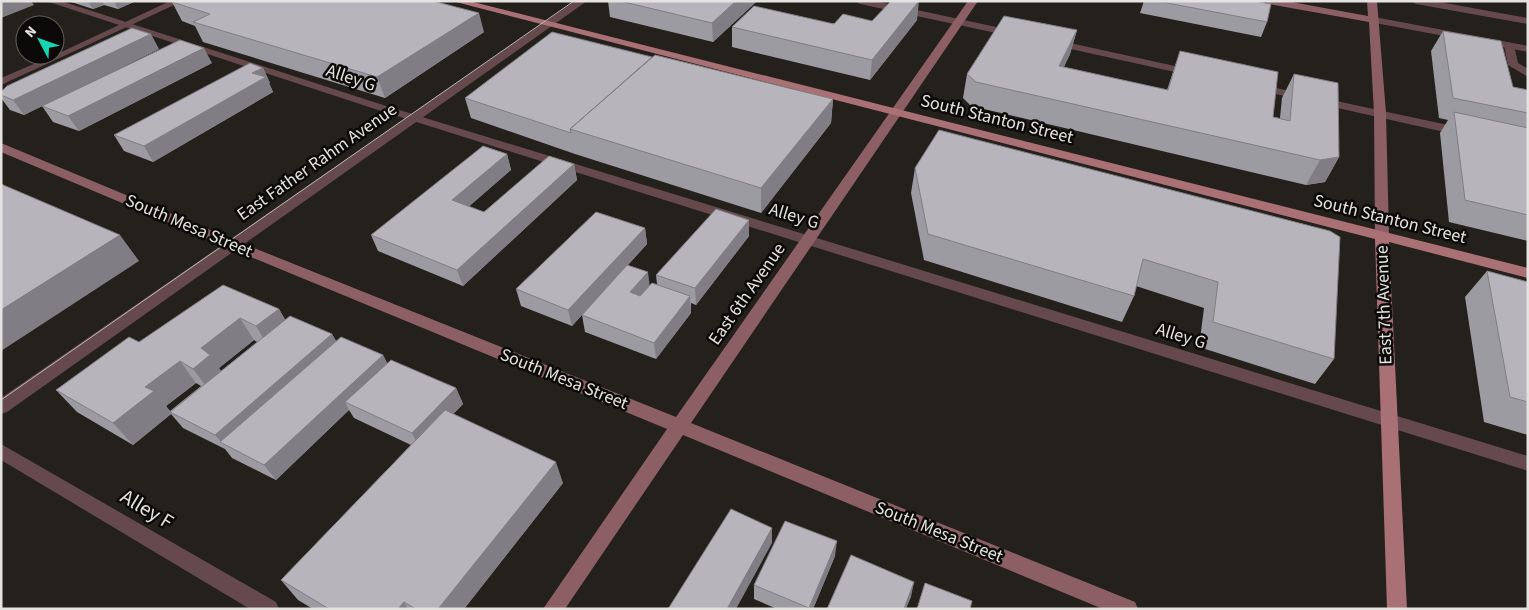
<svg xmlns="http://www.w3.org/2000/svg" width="1529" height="610" font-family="'Source Sans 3',sans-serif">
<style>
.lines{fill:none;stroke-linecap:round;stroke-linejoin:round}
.service{fill:#65494c;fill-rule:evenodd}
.minor{fill:#65494c;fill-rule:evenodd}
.tertiary{fill:#65494c;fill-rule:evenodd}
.secondary{fill:#8b5f64;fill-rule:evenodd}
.primary{fill:#a97076;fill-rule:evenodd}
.tram{stroke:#bcbab5;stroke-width:1}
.wall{fill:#9d9ba2;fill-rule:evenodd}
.shaded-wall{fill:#807e84}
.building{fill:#b7b4bc;stroke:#807e84}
.labels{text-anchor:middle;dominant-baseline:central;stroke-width:5;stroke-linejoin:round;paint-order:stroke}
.street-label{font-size:18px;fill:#e5e3df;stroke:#0c0a08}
.near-street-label{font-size:21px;fill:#e5e3df;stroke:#0c0a08}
</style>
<rect width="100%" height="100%" fill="#24201b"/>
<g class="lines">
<path class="service" d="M46,1H61L383,105L1528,456V471L375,109Z
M855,1H875L1015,31L1020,34L1015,37L860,4Z
M1411,1H1434L1528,18V24L1416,4Z
M1052,39L1193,70L1198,73L1193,76L1048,44L1047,42L1048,40Z
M1509,42L1514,45L1518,63L1528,69V77L1508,65L1504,45Z
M1257,84L1462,128L1468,132L1462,136L1253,89L1251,87L1253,85Z
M1,444L276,602L279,609H250L1,460Z"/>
<path class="minor" d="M170,1H183L1,85V78L55,55Z
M575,1H587L7,412L1,414V398Z"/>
<path class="tertiary" d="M1374,17L1528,46V52L1370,22V18Z"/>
<path class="secondary" d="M968,1H978L691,423L1135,602L1138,609H1103L683,435L565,609H543L667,429L229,248L1,152V143L239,242L676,417Z
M1264,1H1286L1368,16L1367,1H1377L1386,113L1389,236L1387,239H1377L1375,236L1374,113L1369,22L1269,4Z"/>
<path class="primary" d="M452,1H469L1528,268V278L1389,242L1407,609H1387L1375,239Z"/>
<path class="tram" d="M1,400L574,1"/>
</g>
<path class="wall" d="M68,1H136L118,9L104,5L93,9Z
M608,1H757L713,42L610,17Z
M1144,1H1254L1267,22L1261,37L1140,13Z
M172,2L484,32L385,98L203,42L195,26L182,21Z
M917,20L870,80L732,47V27Z
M1077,30L1070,54L1064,67L1167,90L1180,51L1273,117L1280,118L1282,98L1294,74L1339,157L1325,182L1306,185L971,106L963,98L967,74Z
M1443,31L1513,87L1528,90V241L1449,222L1440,133L1448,120L1439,118L1431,51Z
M159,49L24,115L10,110L1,98V92Z
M652,57L833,99L831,123L761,213L575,154L471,118L465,98Z
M212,63L79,131L53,122L42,106Z
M263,68L270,83H269L273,92L153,162L124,151L114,135Z
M507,154L511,170L468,207L484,212L574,164L577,180L463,286L378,251L371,235Z
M915,168L1330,231L1334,359L1315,384L1199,347L1204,308L1136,286L1134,296L1122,322L924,260L911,193Z
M749,220V236L696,305L691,303V313L656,359L585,332L582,315L597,298L572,326L521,306L516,289L645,228L647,244L628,265L650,286L657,284L656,275Z
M1487,271L1528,282V435L1484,422L1465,297Z
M279,309L285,320L332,334L336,341L383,355L387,363L456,388L463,404L453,414L563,483L464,609H313L298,600L281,580L411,445L354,418L349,410L276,480L232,458L225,449L183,428L171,414L133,445L77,412L56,390L139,342ZM254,340L257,342L221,371L219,368ZM196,383L201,386L170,411L166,406Z
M835,556L813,609H777L754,599V585Z"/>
<path class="shaded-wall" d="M1,1H31L34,5L1,18Z
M88,1H102L104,5L93,9Z
M114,1H136L118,9Z
M736,1H757L713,42L712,23Z
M919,1L917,20L870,80L872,60Z
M479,13L484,32L385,98L377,77Z
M1077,30L1070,54L1052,90L1059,66Z
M151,34L159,49L24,115L13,100Z
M204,48L212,63L79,131L68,116Z
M263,68L270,83H269L273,92L153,162L144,146L252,73Z
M833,99L831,123L761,213V188Z
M507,154L511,170L457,217L452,200Z
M1339,157L1325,182L1306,185L1320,160Z
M574,164L577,180L463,286L457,270Z
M749,220V236L696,305L695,288Z
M645,228L647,244L572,326L568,310Z
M120,235L139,261L1,351V310Z
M648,272L650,288L632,308L630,292Z
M690,296L691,313L656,359L654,343Z
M279,309L292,331L269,348L256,326Z
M240,318L254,340L219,368L225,377L209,390L193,369L201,348Z
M332,334L341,350L222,443L215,435Z
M383,355L391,371L345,402L349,410L276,480L264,465Z
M180,361L196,383L166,406L171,414L133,445L113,423L145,387Z
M456,388L463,404L420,449L412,433Z
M556,462L563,483L464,609H438Z
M772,528V543L736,609H727Z
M837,541L835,556L813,609H809Z
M914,582L911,597L906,609H904Z
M404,602L408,609H398Z"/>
<path class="building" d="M174,1H433L479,13L377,77L193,22L210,14L172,2Z
M620,1H736L712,23Z
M891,1H919L872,60L732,27L754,6L834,24L843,14L872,21Z
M1157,1H1254L1271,4L1267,22Z
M1004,16L1077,30L1059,66L1168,90L1180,51L1278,72L1273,117L1290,121L1294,74L1338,83L1339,157L1320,160L976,82L967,74Z
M132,28L151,34L13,100L1,95V92L7,86Z
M1443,31L1501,41L1513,87L1528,90V113L1453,98Z
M552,32L652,57L570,129L571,133L465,98Z
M180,40L204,48L68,116L42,106Z
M655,55L833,99L761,188L570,129Z
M250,63L263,68L252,73L266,77L144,146L114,135Z
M1454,112L1528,128V215L1465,200Z
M939,130L1330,231L1340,237L1334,359L1213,322L1218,282L1143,259L1134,296L928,234L915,168Z
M483,146L507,154L452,200L484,212L549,156L574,164L457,270L371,235Z
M1,184L120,235L1,310Z
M716,209L749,220L695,288L656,275Z
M596,212L645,228L568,310L516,289Z
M627,265L648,272L630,292L640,296L652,283L690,296L654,343L582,315Z
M1487,271L1528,282V402L1510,397Z
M223,285L279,309L256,326L240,318L201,348L210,355L193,369L180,361L145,387L154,391L113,423L56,390L129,337L139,342Z
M290,316L332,334L215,435L170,412Z
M341,337L383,355L264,465L220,442Z
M391,360L456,388L412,433L345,402Z
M445,410L556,462L438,609H416L404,602L398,609H329L281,580Z
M731,509L772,528L727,609H668Z
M785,521L837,541L809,608L754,585Z
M851,555L914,582L904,609H827Z
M925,583L972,601L970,609H917Z"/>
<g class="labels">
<g class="street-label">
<text transform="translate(351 78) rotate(18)">Alley G</text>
<text transform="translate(997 119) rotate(14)">South Stanton Street</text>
<text transform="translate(317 162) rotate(-35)">East Father Rahm Avenue</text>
<text transform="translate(794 216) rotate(17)">Alley G</text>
<text transform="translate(1390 219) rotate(14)">South Stanton Street</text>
<text transform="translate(189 226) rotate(23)">South Mesa Street</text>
<text transform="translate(747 294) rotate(-55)">East 6th Avenue</text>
<text transform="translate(1384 305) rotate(-92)">East 7th Avenue</text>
<text transform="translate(1181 336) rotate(17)">Alley G</text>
<text transform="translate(564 379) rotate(22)">South Mesa Street</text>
<text transform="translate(939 532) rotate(22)">South Mesa Street</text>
</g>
<g class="near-street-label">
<text transform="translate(147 509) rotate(31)">Alley F</text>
</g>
</g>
<rect width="1529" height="610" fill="none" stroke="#e5e3df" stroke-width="5"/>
<g transform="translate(40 40) rotate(311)"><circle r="24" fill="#0c0a08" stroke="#63615e"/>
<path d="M0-4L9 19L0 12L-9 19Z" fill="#17d5b3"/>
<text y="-8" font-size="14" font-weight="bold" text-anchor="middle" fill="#e5e3df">N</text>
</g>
</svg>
